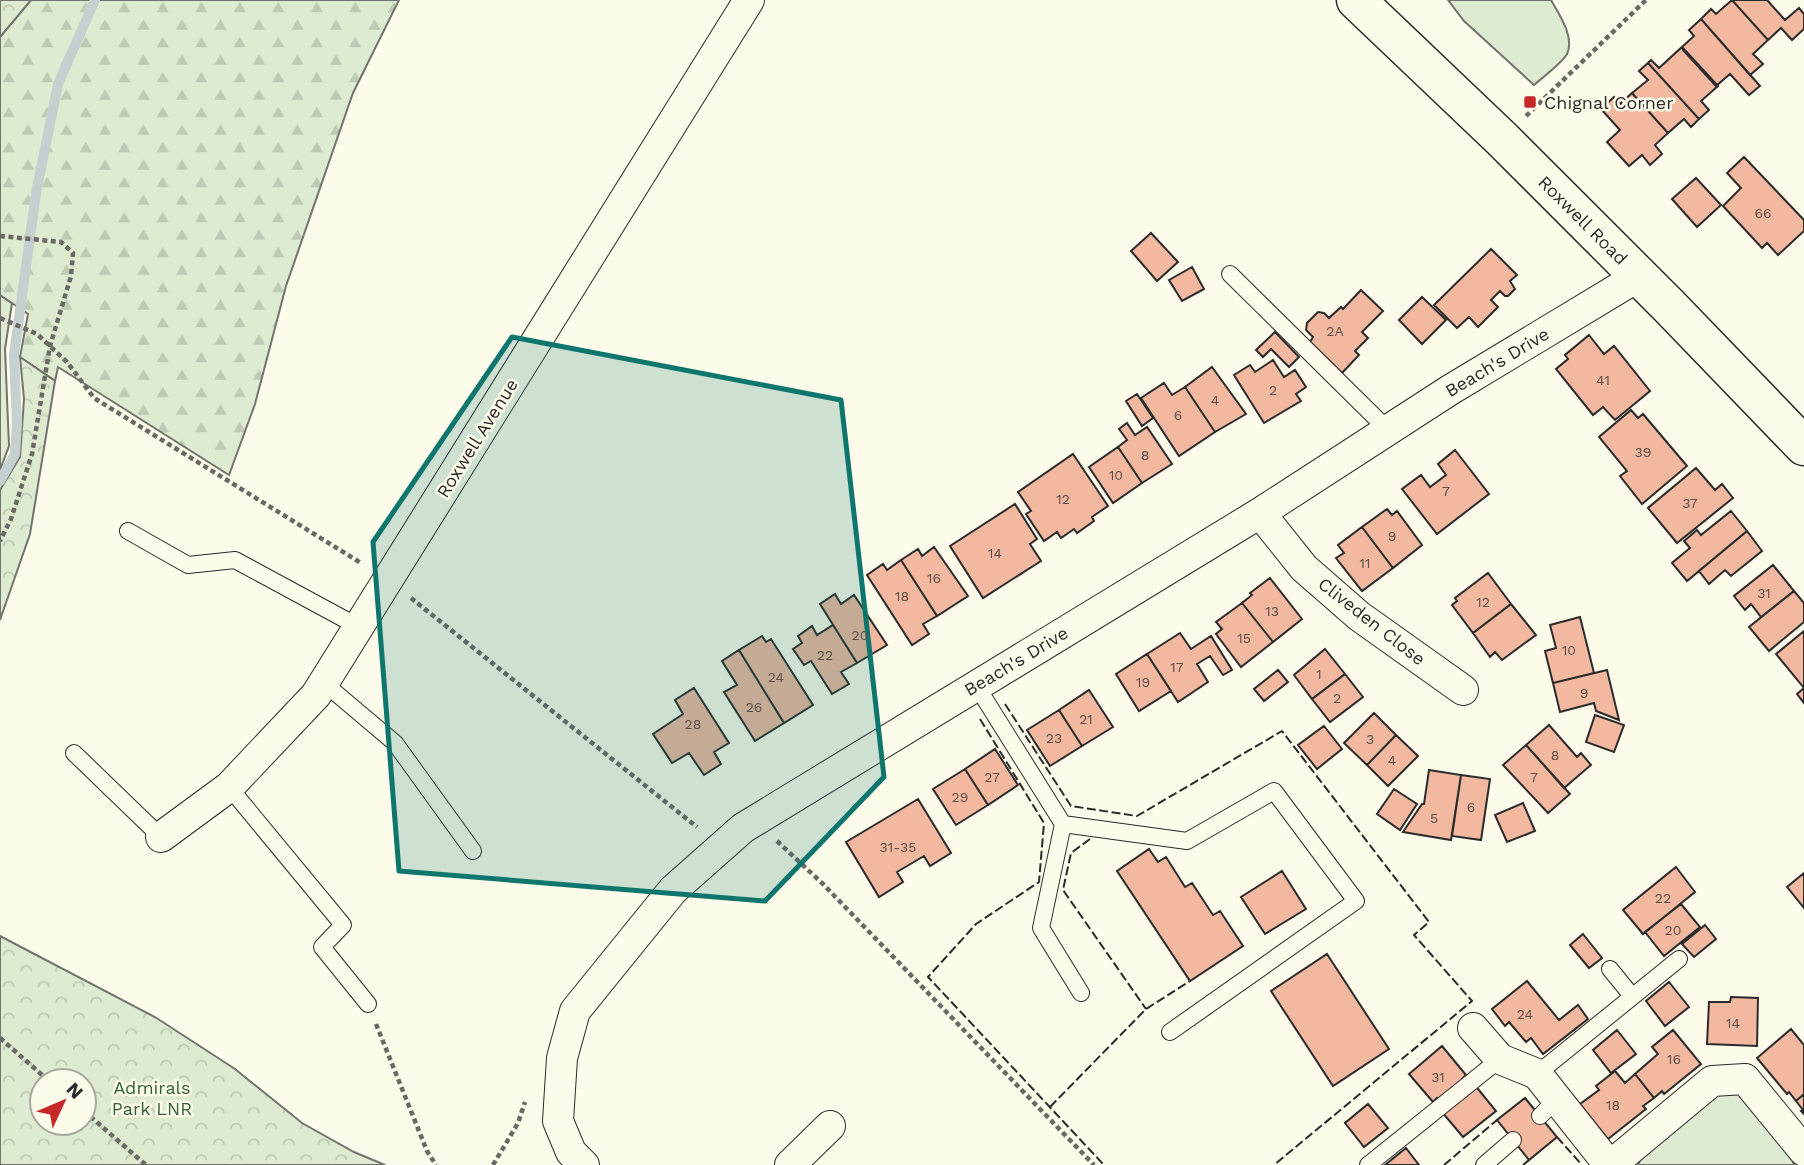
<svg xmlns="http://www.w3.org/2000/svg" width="1804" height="1165" font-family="'Work Sans',sans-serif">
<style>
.grass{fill:#deebd1;stroke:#74746e;stroke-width:2}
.forest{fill:url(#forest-firs);stroke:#74746e;stroke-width:2}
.park{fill:url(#park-crowns);stroke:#74746e;stroke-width:2;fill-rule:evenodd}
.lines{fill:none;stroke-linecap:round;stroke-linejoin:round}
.stream{stroke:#c7d0d0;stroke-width:10}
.building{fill:#f2b8a0;stroke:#2b2b2b;stroke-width:2}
.service-casing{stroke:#2b2b2b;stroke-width:18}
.minor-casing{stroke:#2b2b2b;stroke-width:32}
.primary-casing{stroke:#2b2b2b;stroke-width:41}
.path{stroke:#6a6964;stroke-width:4.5;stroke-dasharray:5 3.5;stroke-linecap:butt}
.service{stroke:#fdfbea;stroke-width:16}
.minor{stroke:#fdfbea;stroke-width:30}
.primary{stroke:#fdfbea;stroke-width:38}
.fence{stroke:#2b2b2b;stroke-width:2;stroke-dasharray:9 3.5;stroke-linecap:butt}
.marked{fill:#0f766e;fill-opacity:0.2;stroke:#0f766e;stroke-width:5;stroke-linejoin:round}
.poi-dot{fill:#c62828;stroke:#fdfbea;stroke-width:2.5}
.labels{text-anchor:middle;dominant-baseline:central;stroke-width:5;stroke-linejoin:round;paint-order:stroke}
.number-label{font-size:14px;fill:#5d4e48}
.poi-label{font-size:18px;fill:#2b2b2b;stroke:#fdfbea;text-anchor:start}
.street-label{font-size:18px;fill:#2b2b2b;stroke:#fdfbea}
.park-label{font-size:18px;fill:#34623c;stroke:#fdfbea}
</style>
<defs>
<pattern id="forest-firs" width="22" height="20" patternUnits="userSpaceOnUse" patternTransform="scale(1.75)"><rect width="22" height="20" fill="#deebd1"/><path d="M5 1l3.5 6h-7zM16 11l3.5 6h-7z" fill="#bfcab4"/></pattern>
<pattern id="park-crowns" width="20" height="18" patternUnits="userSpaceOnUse" patternTransform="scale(1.75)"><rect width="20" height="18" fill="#deebd1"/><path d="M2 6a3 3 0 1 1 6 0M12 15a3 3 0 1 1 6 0" fill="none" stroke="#bfcab4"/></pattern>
</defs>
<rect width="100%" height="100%" fill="#fdfbea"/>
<path class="grass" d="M1448,0H1551C1559,14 1575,37 1567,54C1563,62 1542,78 1534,85L1464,21Z
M0,295L12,303L5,349L9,446L0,470Z
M1732,1088L1788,1143L1794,1165H1638L1641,1158L1719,1093Z"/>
<path class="forest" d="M31,0H399L353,93L286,286L255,404L229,475L58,367L55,381L20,357L28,314L0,295V37Z"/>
<path class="park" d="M0,0H31L0,37Z
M20,357L55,381L30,534L0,620V490L20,457L24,399Z
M0,936L155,1017L235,1069L302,1123L354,1152L385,1165H0ZM42,1081H84V1123H42Z"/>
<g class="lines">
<path class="stream" d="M0,481L15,454L17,425L14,355L36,193L58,84L95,0"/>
</g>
<path class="building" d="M1732,0H1767L1785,20L1799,8L1804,14V29L1792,40L1781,28L1768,40Z
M1732,0L1768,40L1753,54L1763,64L1750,75L1701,19L1711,9L1716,14Z
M1701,19L1760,86L1749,95L1730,74L1716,86L1683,50L1682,47L1694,36L1689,30Z
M1682,47L1718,86L1701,101L1709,110L1699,119L1648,63L1651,60L1659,68Z
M1648,63L1699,119L1691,127L1684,119L1668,133L1632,93L1648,80L1639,71Z
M1632,93L1668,133L1655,145L1662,154L1650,165L1642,155L1629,166L1607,142L1620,130L1601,109L1614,97L1620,104Z
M1744,157L1804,220V231L1778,255L1767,243L1762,248L1723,206L1741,188L1727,173Z
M1696,178L1721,205L1697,227L1672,199Z
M1151,233L1178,262L1157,281L1131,251Z
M1491,249L1517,275L1510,281L1515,289L1508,296H1505L1500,291L1491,300L1498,307L1478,327L1469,317L1457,328L1434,305Z
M1192,267L1204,289L1182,301L1169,280Z
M1361,290L1383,311L1362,332L1368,338L1355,351L1359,355L1342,373L1310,342L1313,337L1306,330L1307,323L1318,312L1324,313L1329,318L1341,307L1343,309Z
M1422,297L1446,320L1422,344L1399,320Z
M1275,332L1299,357L1289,367L1271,349L1263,357L1256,350Z
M1589,335L1604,354L1614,346L1650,391L1615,420L1603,407L1593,415L1556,369L1568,359L1565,355Z
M1273,360L1284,377L1295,370L1306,387L1296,394L1301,401L1264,423L1234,375L1250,365L1255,372Z
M1212,367L1246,414L1215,432L1185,387Z
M1164,383L1172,395L1185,387L1215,432L1179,456L1141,398Z
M1137,394L1153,418L1142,426L1126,401Z
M1631,410L1638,418L1643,414L1687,466L1642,504L1620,476L1627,471L1599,437Z
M1127,423L1135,435L1147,427L1172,464L1142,483L1118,447L1127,440L1119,429Z
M1118,447L1142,483L1113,503L1089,467Z
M1455,450L1489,494L1437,534L1402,489L1421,475L1430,487L1446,475L1438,464Z
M1073,454L1108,506L1092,517L1094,521L1077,533L1074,529L1061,538L1057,532L1044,541L1026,514L1031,511L1018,492Z
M1696,468L1715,490L1722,484L1733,498L1677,543L1648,508Z
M1015,504L1037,539L1030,544L1041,561L983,598L950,546Z
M1387,509L1392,515L1397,511L1422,545L1393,568L1362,527Z
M1731,511L1747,531L1687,581L1672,563L1690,548L1684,541L1697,530L1701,535Z
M1362,527L1393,568L1362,591L1336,558L1344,553L1338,545Z
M1747,531L1762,551L1731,576L1725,570L1709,584L1699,571Z
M934,547L968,596L937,616L901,560L918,549L922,556Z
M901,560L937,616L923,624L929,634L912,645L867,575L883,564L887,570Z
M1773,565L1794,591L1761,617L1751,604L1745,610L1734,596Z
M1488,573L1511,604L1473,633L1452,605L1457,601L1455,598Z
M1270,578L1302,619L1273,642L1242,603L1252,595L1250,593Z
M1794,591L1804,603V622L1769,651L1749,627Z
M835,594L841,604L854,595L887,645L857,663L820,604Z
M1242,603L1273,642L1241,667L1216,634L1222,629L1216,622Z
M1511,604L1536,635L1502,660L1495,652L1490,657L1473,633Z
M1580,617L1594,673L1553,683L1545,651L1556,648L1550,625Z
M833,625L857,663L841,672L849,684L832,694L811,661L804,665L793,649L802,643L798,636L812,626L817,635Z
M1804,631V688L1776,654Z
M1180,633L1191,649L1211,636L1232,670L1223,675L1210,656L1197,664L1208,682L1178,702L1147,654Z
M762,636L766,642L771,639L813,705L784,723L739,650Z
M1325,649L1345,674L1312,699L1294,675Z
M739,650L784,723L755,741L724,692L737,685L722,661Z
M1147,654L1171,691L1139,711L1116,674Z
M1278,670L1288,682L1264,701L1254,689Z
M1607,670L1619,720L1596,711L1594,703L1560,712L1553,683Z
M1345,674L1363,697L1330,722L1312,699Z
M694,688L729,743L714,752L721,764L704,775L689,753L672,763L653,734L683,714L675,700Z
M1804,688V703L1797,694Z
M1089,690L1113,727L1082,746L1059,710Z
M1059,710L1082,746L1050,766L1027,730Z
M1374,713L1396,735L1367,765L1344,743Z
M1595,715L1624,725L1614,752L1586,742Z
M1549,725L1577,757L1581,753L1591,765L1564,788L1526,745Z
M1324,726L1342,749L1317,769L1298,745Z
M1396,735L1418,756L1388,786L1367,765Z
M1526,745L1570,794L1548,813L1503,765Z
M995,749L1018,785L988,805L965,769Z
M965,769L988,805L956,825L933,789Z
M1429,770L1461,775L1451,840L1403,832L1422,804H1424Z
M1461,775L1490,779L1481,840L1452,836Z
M1394,789L1417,804L1400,830L1377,814Z
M918,799L951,853L930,866L924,856L897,872L903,882L879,897L846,842Z
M1523,803L1535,831L1507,842L1495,815Z
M1149,849L1158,862L1166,857L1185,887L1192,883L1213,915L1220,911L1243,946L1190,981L1117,871Z
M1676,867L1695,892L1643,934L1623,910Z
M1282,871L1306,909L1265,934L1241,897Z
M1804,873V908L1787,887Z
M1681,904L1700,927L1664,956L1645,932Z
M1705,925L1716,939L1694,957L1682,944Z
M1583,934L1602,958L1589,968L1570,945Z
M1327,954L1389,1049L1333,1086L1271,991Z
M1527,981L1559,1020L1578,1005L1588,1019L1543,1054L1531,1038L1526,1042L1509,1022L1505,1026L1492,1009Z
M1669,982L1689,1007L1665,1026L1646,1001Z
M1731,997L1758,998L1757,1046L1707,1044L1709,1002H1730Z
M1791,1029L1804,1045V1094L1796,1101L1789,1092L1787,1094L1757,1058Z
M1617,1030L1636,1054L1611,1073L1593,1050Z
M1673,1030L1701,1064L1664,1094L1662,1091L1654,1098L1635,1074L1658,1054L1652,1047Z
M1442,1046L1466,1075L1462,1079L1469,1088L1445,1107L1437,1098L1433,1102L1409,1074Z
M1615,1071L1625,1083L1635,1074L1654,1098L1643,1106L1646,1109L1608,1139L1580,1104L1599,1090L1596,1086Z
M1474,1084L1496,1111L1463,1137L1441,1111Z
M1804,1094V1114L1801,1111L1803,1110L1796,1101Z
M1525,1098L1557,1137L1529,1160L1497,1120Z
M1368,1104L1388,1128L1364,1147L1345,1123Z
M1406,1148L1419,1165H1385Z"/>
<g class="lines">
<defs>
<path id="service" d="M1230,274L1388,430
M128,531L188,565L235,560L359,627
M324,683L395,743L473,851
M976,685L1063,824L1187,841L1274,791L1356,901L1170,1032
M74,753L161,837
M229,787L343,925L322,947L368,1004
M1063,824L1041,928L1081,993
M1610,969L1632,996
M1537,1074L1679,959
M1540,1116L1556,1100
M1368,1165L1500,1059
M1484,1165L1513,1140"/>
<path id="minor" d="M1260,513L1304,568L1359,616L1463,690
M161,837L229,787L316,695L749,0
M1473,1028L1500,1059L1537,1074L1609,1165
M584,1165L571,1152L558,1121L562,1058L575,1011L673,890L743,828L1260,513L1450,390L1639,276
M790,1165L830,1126
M1611,1165L1712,1081L1745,1079L1804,1151"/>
<path id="primary" d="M1356,0L1502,139L1669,306L1804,446"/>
</defs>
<use href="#service" class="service-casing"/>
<use href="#minor" class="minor-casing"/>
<use href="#primary" class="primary-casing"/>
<path class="path" d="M1526,116L1646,0
M0,236L61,242L73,253L71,276L50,346L32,454L11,519L0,541
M0,318L37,334L67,362L94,398L361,563
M411,598L697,827
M777,841L823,884L1094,1165
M376,1024L427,1151L436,1165
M0,1038L49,1081
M84,1111L146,1165
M493,1165L518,1123L525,1102"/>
<use href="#service" class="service"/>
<use href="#minor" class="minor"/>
<use href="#primary" class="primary"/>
<path class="fence" d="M1005,704L1071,806L1137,816L1282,731L1429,922L1414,935L1472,1001L1274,1165
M980,719L1044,823L1039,882L976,924L928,977L1104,1165
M1090,839L1071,853L1063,890L1146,1009
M1050,1107L1146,1009L1190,981
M1557,1137L1582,1165
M1444,1165L1497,1120
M1523,1165L1529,1160"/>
</g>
<path class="marked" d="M512,337L841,400L884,777L765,901L399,871L373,542Z"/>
<rect class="poi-dot" x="1523" y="95" width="14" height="14" rx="3.5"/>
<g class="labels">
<g class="number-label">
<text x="1763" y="213">66</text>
<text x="1335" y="331">2A</text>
<text x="1603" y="380">41</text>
<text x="1273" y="390">2</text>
<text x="1215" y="400">4</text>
<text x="1178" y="415">6</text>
<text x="1643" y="452">39</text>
<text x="1145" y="455">8</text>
<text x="1116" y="475">10</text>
<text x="1446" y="491">7</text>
<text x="1063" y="499">12</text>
<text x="1690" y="503">37</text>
<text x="1392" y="536">9</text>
<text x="995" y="553">14</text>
<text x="1365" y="563">11</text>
<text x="934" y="578">16</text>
<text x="1764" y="593">31</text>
<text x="902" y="596">18</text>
<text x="1483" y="602">12</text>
<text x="1272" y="611">13</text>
<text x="860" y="635">20</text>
<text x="1244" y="638">15</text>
<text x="1569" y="650">10</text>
<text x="825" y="655">22</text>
<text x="1177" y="667">17</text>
<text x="1319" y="674">1</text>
<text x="776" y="677">24</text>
<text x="1143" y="682">19</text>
<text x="1584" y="693">9</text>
<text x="1337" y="698">2</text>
<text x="754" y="707">26</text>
<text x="1086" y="719">21</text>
<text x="693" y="724">28</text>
<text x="1054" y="738">23</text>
<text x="1370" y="739">3</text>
<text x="1555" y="755">8</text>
<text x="1392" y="760">4</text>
<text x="992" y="777">27</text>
<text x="1534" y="777">7</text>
<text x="960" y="797">29</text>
<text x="1471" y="807">6</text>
<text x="1434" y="818">5</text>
<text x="898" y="847">31-35</text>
<text x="1663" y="898">22</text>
<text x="1673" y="930">20</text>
<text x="1525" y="1014">24</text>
<text x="1733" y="1023">14</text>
<text x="1674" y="1059">16</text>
<text x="1438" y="1077">31</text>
<text x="1613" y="1105">18</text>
</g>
<g class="poi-label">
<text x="1544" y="102">Chignal Corner</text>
</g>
<g class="street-label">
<text transform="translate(1583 220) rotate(45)">Roxwell Road</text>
<text transform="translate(1497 362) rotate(-31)">Beach's Drive</text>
<text transform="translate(477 438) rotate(-58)">Roxwell Avenue</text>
<text transform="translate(1372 621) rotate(38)">Cliveden Close</text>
<text transform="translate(1016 661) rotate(-31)">Beach's Drive</text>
</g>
<g class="park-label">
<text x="152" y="1087">Admirals<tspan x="152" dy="21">Park LNR</tspan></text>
</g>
</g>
<g transform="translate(63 1102) rotate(46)"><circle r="33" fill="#fdfbea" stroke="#a9a89e" stroke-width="2"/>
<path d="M0-5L12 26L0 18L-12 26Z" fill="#c62828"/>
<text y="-10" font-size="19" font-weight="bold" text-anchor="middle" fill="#2b2b2b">N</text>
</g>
</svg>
